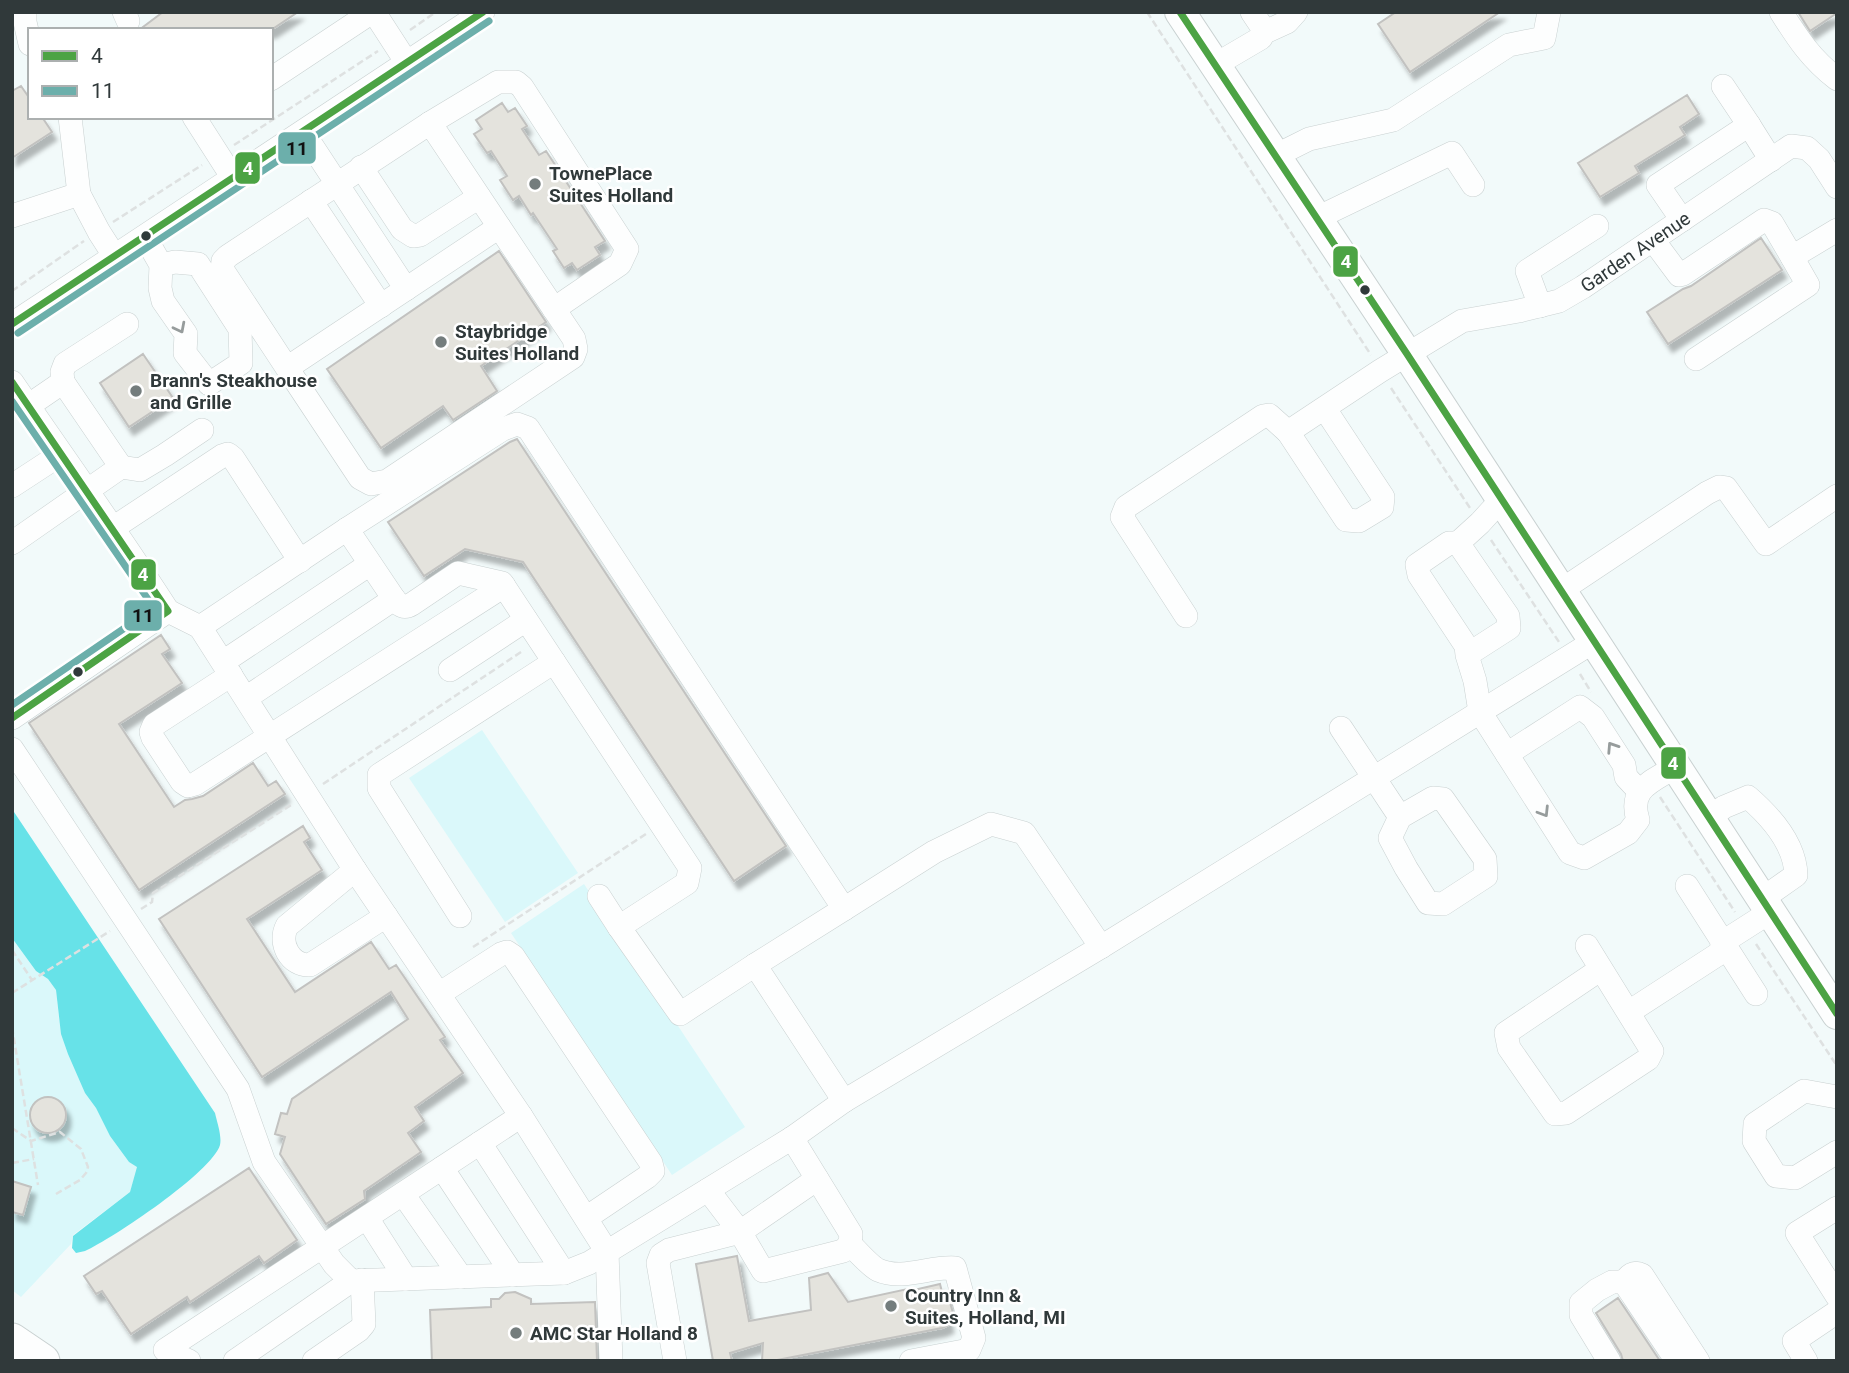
<svg xmlns="http://www.w3.org/2000/svg" width="1849" height="1373" font-family="Roboto,sans-serif">
<style>
.green{fill:#daf8fa}
.water{fill:#67e2e8}
.building{fill:#e4e3dd;stroke:#c2c2c0;stroke-width:2;filter:url(#shadow)}
.lines{fill:none;stroke-linecap:round;stroke-linejoin:round}
.minor-casing{stroke:#c9d1d1;stroke-width:24}
.major-casing{stroke:#c9d1d1;stroke-width:32}
.highway-casing{stroke:#c9d1d1;stroke-width:35}
.path{stroke:#dee1e1;stroke-width:2.5;stroke-dasharray:7 3.5;stroke-linecap:butt}
.minor{stroke:#fdfefe;stroke-width:23}
.major{stroke:#fdfefe;stroke-width:30}
.highway{stroke:#fdfefe;stroke-width:33}
.bus-1-casing{stroke:#fff;stroke-width:12}
.bus-2-casing{stroke:#fff;stroke-width:12}
.bus-1{stroke:#4ca344;stroke-width:7}
.bus-2{stroke:#6cafab;stroke-width:7}
.oneway{stroke:#969c9c}
.poi-dot{fill:#747d7d;stroke:#fff;stroke-width:2.5}
.bus-dot{fill:#30393a;stroke:#fff;stroke-width:2.5}
.labels{text-anchor:middle;dominant-baseline:central;stroke-width:5;stroke-linejoin:round;paint-order:stroke}
.poi-label{font-size:19px;font-weight:bold;fill:#30393a;stroke:#fff;text-anchor:start}
.street-label{font-size:19px;fill:#30393a;stroke:#fff}
.line-badge{stroke:#fff;stroke-width:2.5}
.badge-label{font-size:19px;text-anchor:middle;font-weight:bold;fill:#fff}
.pale-badge-label{font-size:19px;text-anchor:middle;font-weight:bold;fill:#111}
</style>
<defs>
<filter id="shadow"><feDropShadow dx="4.5" dy="8" stdDeviation="2" flood-color="#0004"/></filter>
</defs>
<rect width="100%" height="100%" fill="#f2fafa"/>
<path class="green" d="M482,730L578,873L505,922L409,778Z
M584,884L745,1127L672,1175L511,933Z
M12,938L36,971L48,979L56,990L59,1019L85,1093L96,1108L110,1136L129,1162L138,1167L130,1192L73,1235L71,1244L21,1297L12,1290Z"/>
<path class="water" d="M12,809L215,1113C217,1122 222,1136 220,1145C212,1172 112,1239 85,1251L76,1253L72,1248L73,1236L130,1192L137,1167L129,1162L110,1136L96,1108L85,1093L68,1054L61,1034L56,990L48,979L36,971L12,938Z"/>
<path class="building" d="M163,12H298L271,30H139Z
M1396,12H1500L1410,72L1378,24Z
M1798,12H1837V13L1810,31Z
M21,86L30,99V117H42L52,132L12,158V91Z
M1687,95L1699,114L1680,127L1685,135L1635,166L1639,173L1600,197L1578,163Z
M502,103L508,112L515,108L527,126L522,129L539,155L546,151L605,241L595,247L600,255L577,270L572,263L564,268L553,251L557,249L533,213L531,215L519,196L513,200L500,180L507,176L491,151L487,153L474,134L482,129L476,120Z
M1761,238L1782,270L1668,344L1647,312L1683,289L1691,286Z
M499,251L546,322L481,366L497,391L453,420L443,406L381,448L327,369Z
M143,354L173,398L129,427L100,383Z
M517,439L786,846L734,881L523,562L465,549L424,576L388,522L510,442Z
M161,635L170,649L162,654L182,683L119,724L174,807L185,800L192,799L203,796L253,763L268,786L276,781L285,794L139,890L29,723Z
M303,826L310,838L304,842L322,870L247,919L295,992L371,942L389,969L396,965L445,1037L440,1040L463,1073L415,1107L424,1121L408,1133L421,1152L364,1191L365,1199L326,1224L280,1154L285,1137L275,1134L281,1113L287,1114L292,1099L408,1019L391,992L262,1077L159,919Z
M30 1115a18 18 0 1 1 36 0a18 18 0 1 1-36 0Z
M249,1168L297,1240L264,1263L259,1256L190,1302L187,1297L131,1334L102,1291L96,1294L84,1276Z
M12,1181L31,1187L23,1215L12,1212Z
M737,1256L749,1321L811,1310L809,1278L828,1273L848,1302L912,1288L914,1290L940,1284L942,1292H947L953,1313L947,1315L949,1325L942,1328L772,1361H762L763,1343L730,1353L732,1361H713L696,1264Z
M515,1292L531,1299V1304L595,1302L597,1361H432L430,1310L491,1307V1299H499L505,1293Z
M1618,1298L1660,1361H1623L1621,1354L1596,1313Z"/>
<g class="lines">
<defs>
<g id="minor">
<path d="M25,12V22L30,44"/>
<path d="M124,12L128,21"/>
<path d="M374,12L407,63"/>
<path d="M1781,12C1798,39 1811,59 1837,79"/>
<path d="M1263,33L1287,22L1296,12"/>
<path d="M1215,65L1261,38L1263,33L1262,27L1252,12"/>
<path d="M271,79L372,12"/>
<path d="M1723,86L1749,125"/>
<path d="M70,117L79,194L99,232L115,257"/>
<path d="M194,117L233,178"/>
<path d="M430,123L498,82H516L522,87L627,249L620,264L554,309"/>
<path d="M1275,156L1309,139L1393,120L1509,45L1544,38L1549,12"/>
<path d="M361,167L402,229L413,236L420,235L479,197"/>
<path d="M311,201L381,306"/>
<path d="M12,216L79,194"/>
<path d="M1317,218L1452,153L1473,185"/>
<path d="M1682,220L1658,185L1749,125L1771,160"/>
<path d="M145,237L161,265L160,288L163,301L186,334L185,353L209,384L241,363L240,329L198,264L175,262L161,265"/>
<path d="M1653,240L1679,275L1683,274L1764,220L1772,223L1792,257L1837,230"/>
<path d="M406,289L499,227"/>
<path d="M1540,306L1527,271L1597,226"/>
<path d="M12,324L483,12"/>
<path d="M1696,359L1808,285L1792,257"/>
<path d="M287,368L222,269L223,261L228,256L430,123L574,339L576,349L573,357L387,481L371,484L360,478L287,368L406,289L303,132"/>
<path d="M12,382C64,458 118,533 168,611L12,718"/>
<path d="M28,406L63,382L62,372L65,364L127,324"/>
<path d="M1288,432L1346,520L1359,521L1382,507L1383,497L1325,409"/>
<path d="M121,467L140,470L165,455L202,430"/>
<path d="M12,486L61,454"/>
<path d="M113,528L222,456L228,454L233,458L300,561"/>
<path d="M347,529L394,599C400,606 404,609 412,604L458,573L502,583L690,868L687,883L619,927L680,1014L755,965L844,1101"/>
<path d="M12,543L121,467L63,382"/>
<path d="M1458,543L1480,523L1501,500"/>
<path d="M1560,591L1707,493L1719,487L1726,488L1766,544L1837,496"/>
<path d="M168,611L200,627L347,529L503,429L517,424L528,428L844,909L934,852L991,824L1024,833L1101,947"/>
<path id="s1" d="M1186,616L1122,517L1126,507L1263,416L1269,415L1288,432L1380,371L1462,321L1519,311L1559,301L1583,287L1791,146L1807,148L1819,159L1837,187"/>
<path d="M200,627L355,870L521,1116L607,1252L611,1361"/>
<path d="M1467,655L1466,646L1419,575L1417,565L1449,543H1458L1508,616L1509,628L1467,655L1475,681L1480,712L1570,853L1584,858L1628,833L1638,820C1628,788 1652,782 1675,767"/>
<path d="M223,662L370,564"/>
<path d="M450,670L526,620"/>
<path d="M231,675L154,725L151,732L153,738L182,782L188,786L195,784L504,586"/>
<path d="M246,698L394,599"/>
<path d="M1341,728L1400,817L1390,838L1406,868L1428,903L1443,904L1486,876L1485,859L1443,799L1433,798L1400,817"/>
<path d="M12,749L238,1089L264,1162L334,1264L351,1281L564,1273L589,1263L792,1138L844,1101L1101,947L1593,642"/>
<path d="M1507,754L1580,707L1593,717L1624,765L1626,777L1639,791"/>
<path d="M1709,818L1724,807L1748,797C1770,816 1795,844 1796,875L1762,899"/>
<path d="M355,870L287,926C278,943 290,966 310,965L386,916"/>
<path d="M1687,886L1756,994"/>
<path d="M599,896L619,927"/>
<path d="M460,916L379,788V775L554,662"/>
<path d="M1587,946L1652,1051L1648,1059L1566,1113L1555,1114L1509,1048L1506,1033L1601,969"/>
<path d="M755,965L844,909"/>
<path d="M439,994L501,954L507,952L513,956L651,1163L653,1171L647,1177L586,1218"/>
<path d="M1629,1012L1720,953L1723,942L1770,912"/>
<path d="M1837,1097L1804,1091L1755,1124L1754,1141L1776,1176L1795,1178L1837,1152"/>
<path d="M480,1143L564,1273"/>
<path d="M442,1168L513,1275"/>
<path d="M708,1190L740,1232L763,1271L843,1251L850,1244L851,1234L792,1138"/>
<path d="M403,1194L461,1277"/>
<path d="M1837,1208L1797,1233L1837,1296"/>
<path d="M367,1218L406,1279"/>
<path d="M850,1244C857,1251 870,1266 878,1270C903,1281 930,1266 955,1268L974,1338L969,1350L911,1361"/>
<path d="M1624,1282C1629,1275 1634,1271 1642,1275L1698,1361"/>
<path d="M189,1361L165,1350L521,1116"/>
<path d="M235,1361L351,1281"/>
<path d="M314,1361L359,1330L364,1324L362,1280"/>
<path d="M675,1361L658,1263L661,1255L669,1250L740,1232L817,1179"/>
<path d="M1609,1361L1581,1315V1303L1597,1290L1612,1282H1624L1677,1361"/>
<path d="M1806,1361L1794,1341L1837,1312"/>
</g>
<path id="major" d="M1180,12L1407,354L1837,1014"/>
<path id="highway" d="M12,1340L43,1361"/>
</defs>
<use href="#minor" class="minor-casing"/>
<use href="#major" class="major-casing"/>
<use href="#highway" class="highway-casing"/>
<path class="path" d="M1147,12L1371,355
M410,30L436,12
M234,145L378,51
M113,222L202,165
M12,291L84,241
M1391,388L1470,508
M1491,540L1559,642
M1580,674L1591,692
M323,784L524,650
M1660,797L1735,912
M141,909L152,902L153,893L291,805
M1756,944L1837,1066
M473,947L646,834
M12,950L32,980
M12,993L110,931
M12,1027L38,1185
M12,1128L31,1141L60,1132L81,1149L88,1167L86,1173L80,1180L56,1194
M12,1163L34,1159"/>
<use href="#minor" class="minor"/>
<use href="#major" class="major"/>
<use href="#highway" class="highway"/>
<defs>
<path id="bus-1" d="M1180,12L1407,354L1837,1014
M12,324L483,12
M12,382L168,611L12,718"/>
<path id="bus-2" d="M18,333L489,21
M12,401L154,608L12,705"/>
</defs>
<use href="#bus-1" class="bus-1-casing"/>
<use href="#bus-2" class="bus-2-casing"/>
<use href="#bus-1" class="bus-1"/>
<use href="#bus-2" class="bus-2"/>
</g>
<defs><path id="oneway-chevron" d="M-2-3.5L2.5 0L-2 3.5" fill="none" stroke-width="1.6" stroke-linecap="round" stroke-linejoin="round" transform="scale(1.75)"/></defs>
<g class="oneway">
<use href="#oneway-chevron" transform="translate(180 328) rotate(63)"/>
<use href="#oneway-chevron" transform="translate(1612 747) rotate(-123)"/>
<use href="#oneway-chevron" transform="translate(1544 812) rotate(58)"/>
</g>
<g class="poi-dot">
<circle cx="535" cy="184" r="7"/>
<circle cx="441" cy="342" r="7"/>
<circle cx="136" cy="391" r="7"/>
<circle cx="891" cy="1306" r="7"/>
<circle cx="516" cy="1333" r="7"/>
</g>
<g class="bus-dot">
<circle cx="146" cy="236" r="6"/>
<circle cx="1365" cy="290" r="6"/>
<circle cx="78" cy="672" r="6"/>
</g>
<g class="labels">
<g class="poi-label">
<text x="549" y="173">TownePlace<tspan x="549" dy="22">Suites Holland</tspan></text>
<text x="455" y="331">Staybridge<tspan x="455" dy="22">Suites Holland</tspan></text>
<text x="150" y="380">Brann's Steakhouse<tspan x="150" dy="22">and Grille</tspan></text>
<text x="905" y="1295">Country Inn &amp;<tspan x="905" dy="22">Suites, Holland, MI</tspan></text>
<text x="530" y="1333">AMC Star Holland 8</text>
</g>
<g class="street-label">
<text stroke="none"><textPath href="#s1" startOffset="721">Garden Avenue</textPath></text>
</g>
</g>
<g class="line-badge">
<rect x="277" y="131" width="40" height="34" rx="7" fill="#6cafab"/>
<rect x="234" y="151" width="27" height="34" rx="7" fill="#4ca344"/>
<rect x="1332" y="245" width="27" height="33" rx="7" fill="#4ca344"/>
<rect x="130" y="558" width="27" height="33" rx="7" fill="#4ca344"/>
<rect x="123" y="599" width="40" height="33" rx="7" fill="#6cafab"/>
<rect x="1660" y="746" width="27" height="34" rx="7" fill="#4ca344"/>
</g>
<g class="badge-label">
<text x="248" y="175">4</text>
<text x="1346" y="268">4</text>
<text x="143" y="581">4</text>
<text x="1673" y="770">4</text>
</g>
<g class="pale-badge-label">
<text x="297" y="155">11</text>
<text x="143" y="622">11</text>
</g>
<rect width="1849" height="1373" fill="none" stroke="#30393a" stroke-width="28"/>
<rect x="28" y="28" width="245" height="91" fill="#ffffff" stroke="#acb0b0" stroke-width="2"/>
<rect x="42" y="51" width="35" height="10" fill="#4ca344" stroke="#acb0b0" stroke-width="2"/>
<text x="91" y="63" font-size="21" fill="#30393a">4</text>
<rect x="42" y="86" width="35" height="10" fill="#6cafab" stroke="#acb0b0" stroke-width="2"/>
<text x="91" y="98" font-size="21" fill="#30393a">11</text>
</svg>
